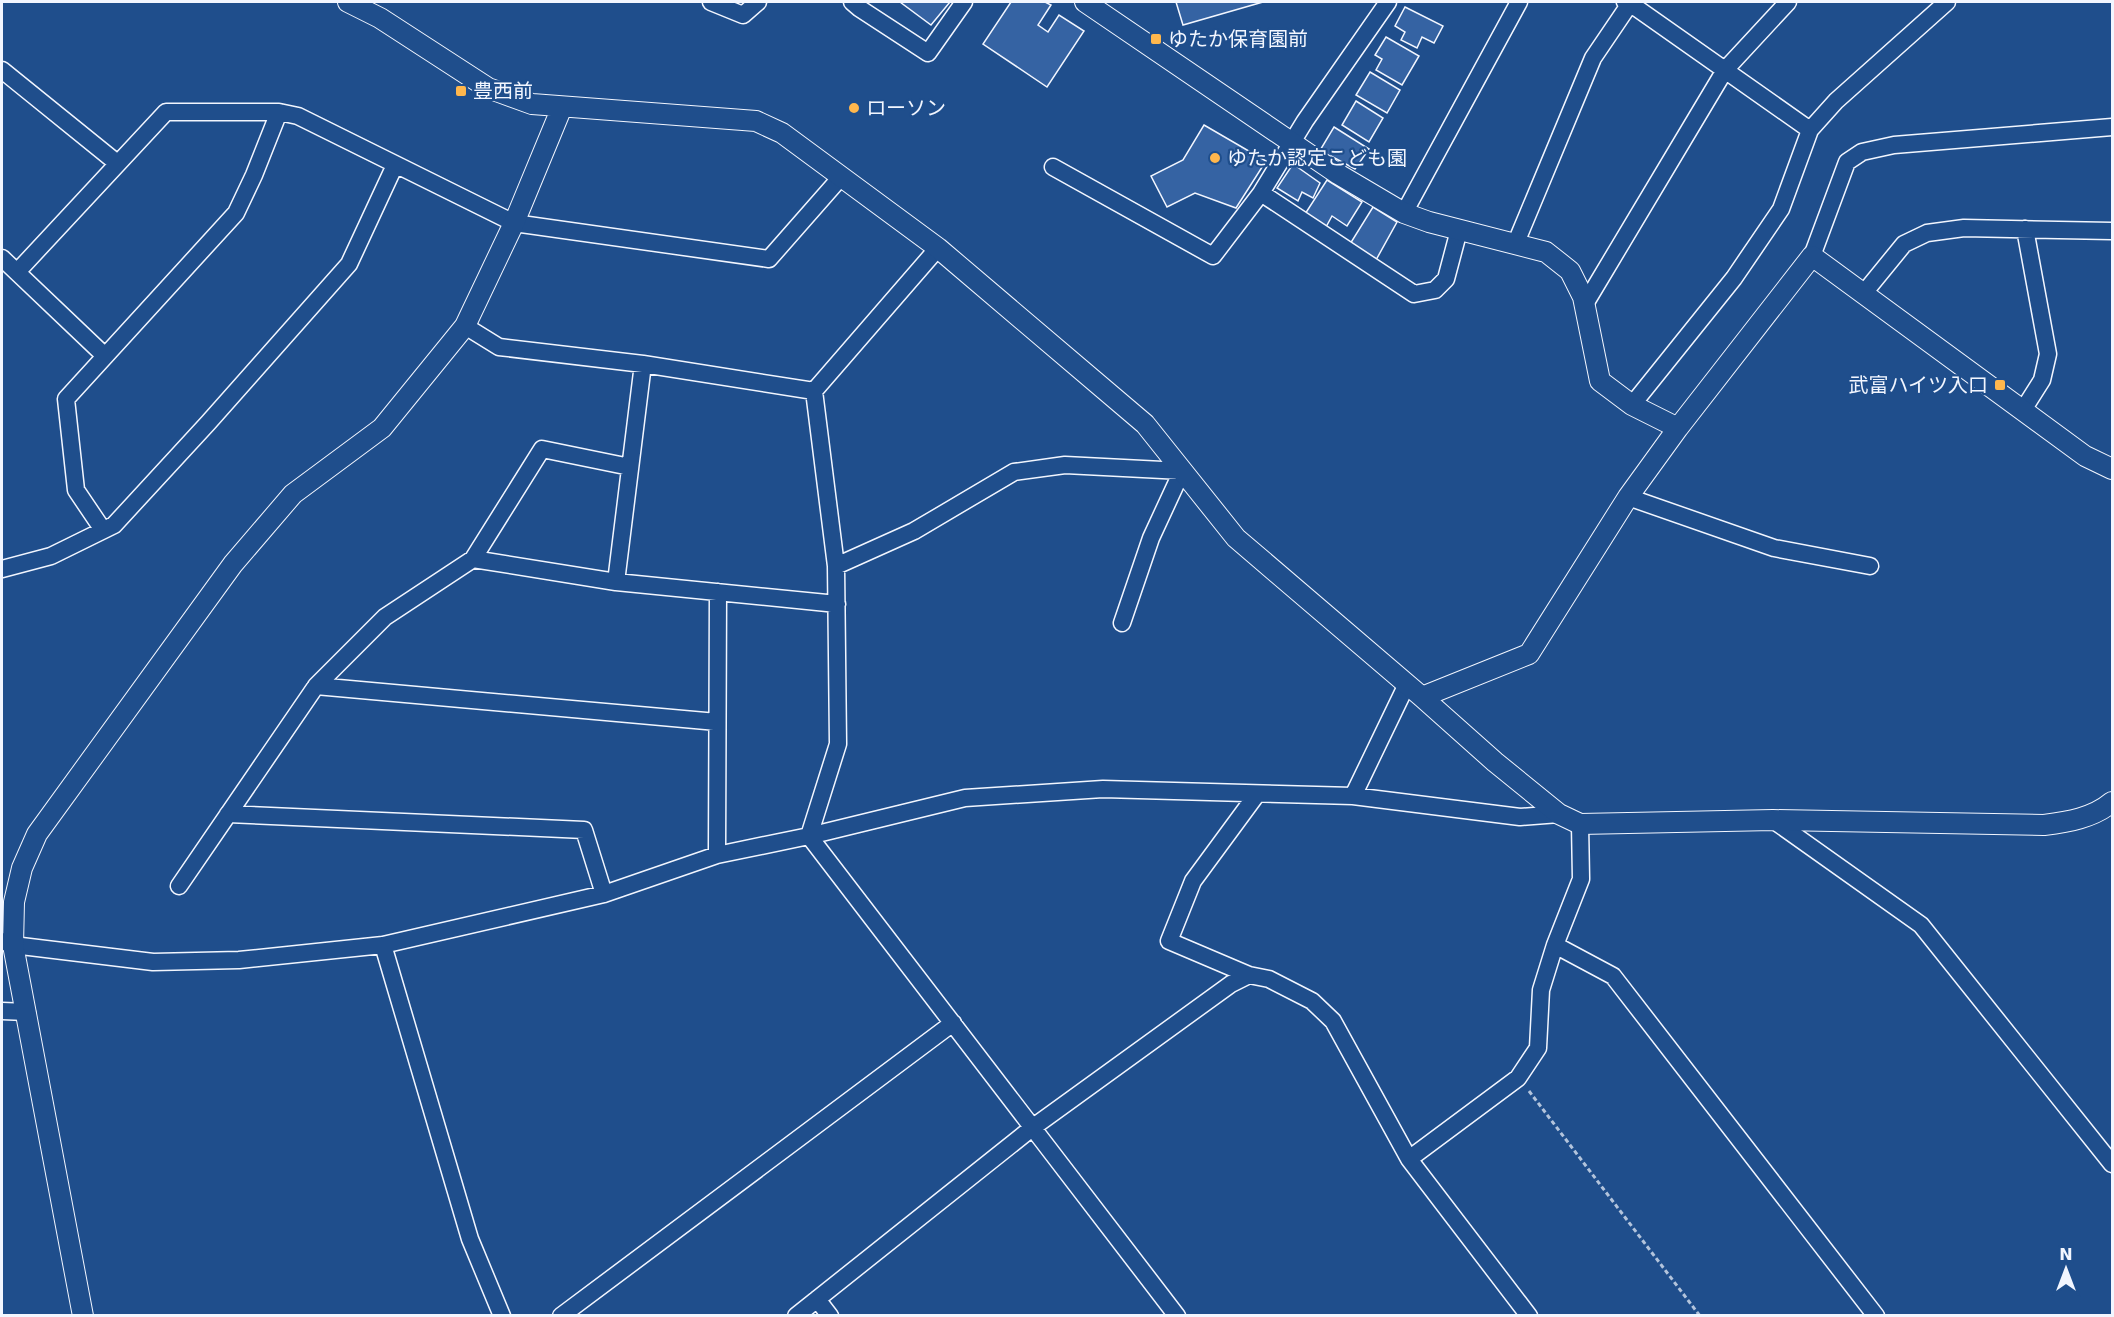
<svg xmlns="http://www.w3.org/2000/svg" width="2114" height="1317" font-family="'DejaVu Sans','Noto Sans JP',sans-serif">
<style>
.building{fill:#3563a3;stroke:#f2f6ff;stroke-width:1.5}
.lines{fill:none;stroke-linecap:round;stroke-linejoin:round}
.minor-casing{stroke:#f2f6ff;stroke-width:19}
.tertiary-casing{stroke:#f2f6ff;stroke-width:22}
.path{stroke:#b3c4dc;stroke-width:3;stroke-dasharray:4.5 3;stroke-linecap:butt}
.minor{stroke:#1f4e8c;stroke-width:16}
.tertiary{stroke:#1f4e8c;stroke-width:20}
.poi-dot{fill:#ffb74d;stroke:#1f4e8c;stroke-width:2}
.labels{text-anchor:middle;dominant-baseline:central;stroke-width:4.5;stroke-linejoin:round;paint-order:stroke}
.poi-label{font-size:20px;fill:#f2f6ff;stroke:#1f4e8c;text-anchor:start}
</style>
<rect width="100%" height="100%" fill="#1f4e8c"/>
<path class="building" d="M900,2H950L931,25Z
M1011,2H1045L1051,5L1038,25L1048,32L1059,15L1084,31L1047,87L983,44Z
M1176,2H1263L1183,25Z
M1405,7L1443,26L1434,43L1422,37L1417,48L1401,40L1405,32L1395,26Z
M1386,37L1419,56L1402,85L1376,70L1382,59L1375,55Z
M1370,72L1400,90L1387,113L1356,95Z
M1356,101L1383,118L1369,142L1342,125Z
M1204,125L1266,161L1236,208L1195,193L1167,207L1151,176L1183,160Z
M1334,127L1369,149L1355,169L1331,156L1329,159L1319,152Z
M1293,164L1320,183L1313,198L1302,192L1298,201L1277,188Z
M1327,180L1362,202L1347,226L1332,216L1326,227L1305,214Z
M1373,207L1397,222L1376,260L1350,244Z"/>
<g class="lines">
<defs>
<path id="minor" d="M711,2L743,15L758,2
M852,2L859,8L928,53L964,2
M1625,2L1638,9L1810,130
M2,70L117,163
M1053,167L1213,256L1261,193L1305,121L1388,2
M1261,193L1414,294L1435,290L1446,279L1459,230
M1404,213L1519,2
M1515,245L1593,58L1631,2
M1812,256L1847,162L1862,152L1894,145L2112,127
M2,258L105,356
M17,272L166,112H279L298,116L514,223L769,259L841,177
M1864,293L1904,244L1927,233L1964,228L2112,231
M1585,304L1725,70L1788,2
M465,326L499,347L643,364L814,391
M1632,405L1734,278L1781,209L1810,130L1836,101L1947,2
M2023,410L2042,380L2048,354L2025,229
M1628,497L1774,548L1870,566
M103,530L76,490L66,399L236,213L254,175L279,112
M473,559L616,582L837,604
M836,566L914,531L1014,472L1065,465L1182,471L1151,538L1122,623
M2,569L51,556L114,525L208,423L349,264L395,165
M616,582L643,364
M316,686L717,722
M1353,796L1407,684
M228,814L584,830L604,894
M1773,820L1921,925L2112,1164
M809,836L838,744L836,566L814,391L938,248
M809,836L1177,1316
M717,855L718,592
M179,886L316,686L385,617L473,559L542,449L630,467
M2,941L13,945L153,962L239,960L383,945L604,894L717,855L809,836L965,798L1103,789L1353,796L1520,817L1559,814
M383,945L470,1239L502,1316
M1555,945L1613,976L1876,1316
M1249,975L1169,941L1193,881L1257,794
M2,1011L27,1012
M1409,1159L1518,1078L1538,1048L1541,990L1555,945L1581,879L1580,824
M817,1299L830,1316
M561,1316L953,1023
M796,1316L1032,1128L1231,984L1249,975L1269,979L1312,1001L1333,1021L1409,1159L1529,1316"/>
<path id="tertiary" d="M348,2L380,18L488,88L532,104L756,121L782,133L938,248L1145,424L1236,538L1422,697L1495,762L1559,814L1580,824L1773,820L2044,825C2068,822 2093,818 2112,802
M1085,2L1338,174L1404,213L1429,222L1546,252L1570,271L1583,297L1600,381L1632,405L1678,428
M1422,697L1529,654L1628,497L1678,428L1812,256L2085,456L2112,469
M83,1316L13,945L14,902L22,868L37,834L233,564L293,494L382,428L465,326L514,223L562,107"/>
</defs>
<use href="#minor" class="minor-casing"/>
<use href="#tertiary" class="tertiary-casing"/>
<path class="path" d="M1529,1091L1700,1316"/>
<use href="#minor" class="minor"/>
<use href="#tertiary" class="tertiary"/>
</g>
<g class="poi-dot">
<rect x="1150" y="33" width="12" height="12" rx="3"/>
<rect x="455" y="85" width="12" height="12" rx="3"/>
<circle cx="854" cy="108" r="6"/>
<circle cx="1215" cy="158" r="6"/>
<rect x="1994" y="379" width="12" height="12" rx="3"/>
</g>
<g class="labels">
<g class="poi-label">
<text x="1168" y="39">ゆたか保育園前</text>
<text x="473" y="91">豊西前</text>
<text x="866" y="108">ローソン</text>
<text x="1227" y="158">ゆたか認定こども園</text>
<text x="1988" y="385" text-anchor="end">武富ハイツ入口</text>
</g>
</g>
<rect width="2114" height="1317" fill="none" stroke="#f2f6ff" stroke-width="6"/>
<g transform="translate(2066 1269)" stroke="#1f4e8c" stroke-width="4.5" paint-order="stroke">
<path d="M0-4.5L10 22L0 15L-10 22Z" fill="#f2f6ff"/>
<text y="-9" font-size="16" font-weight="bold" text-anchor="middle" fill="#f2f6ff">N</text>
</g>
</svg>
